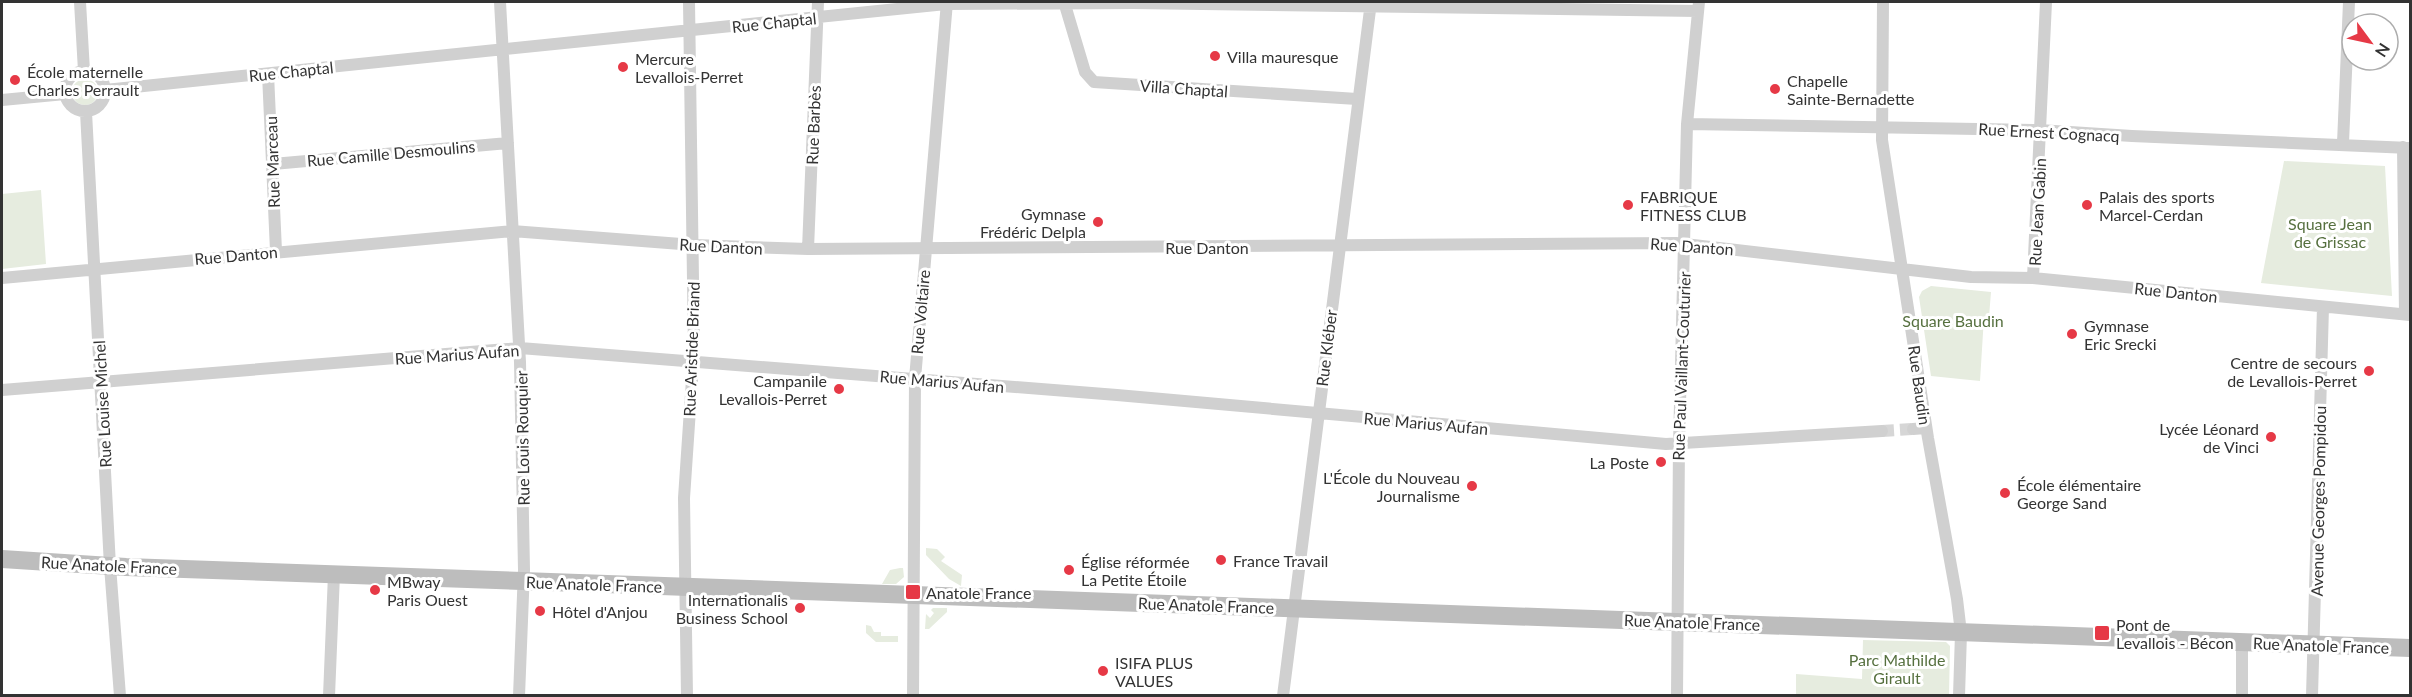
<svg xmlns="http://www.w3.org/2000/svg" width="2412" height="697" font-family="Lato,sans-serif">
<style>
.green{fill:#e6ecdf}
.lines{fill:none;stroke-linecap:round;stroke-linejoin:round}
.street-tunnel{stroke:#d6d6d6;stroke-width:12;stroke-dasharray:12 6;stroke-linecap:butt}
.street{stroke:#d0d0d0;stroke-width:12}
.secondary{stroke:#bdbdbd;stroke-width:18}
.poi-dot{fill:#e63946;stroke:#fff;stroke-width:2}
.labels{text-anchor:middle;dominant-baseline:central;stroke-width:6;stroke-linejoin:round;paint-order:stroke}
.street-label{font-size:16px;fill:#333;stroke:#fff}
.poi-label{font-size:16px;fill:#333;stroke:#fff;text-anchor:start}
.park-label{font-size:16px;fill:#56703f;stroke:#fff}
</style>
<rect width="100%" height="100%" fill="#fff"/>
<path class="green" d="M72 92a13 13 0 1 1 26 0a13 13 0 1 1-26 0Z
M2284,161L2385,166L2392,296L2261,283Z
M41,190L46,264L2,269V194Z
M1931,286L1991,292L1989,317H1984L1980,381L1931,376L1919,297L1922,291Z
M926,548L937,549L945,557L941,561L962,575L961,586L949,579L926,555Z
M900,568H903L904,577L896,584H882L890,570Z
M933,608H947V612L929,629H925L926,614L930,618L934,613L931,610Z
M866,625L871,626L874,632H881V636H898V642H876L866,633Z
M1863,640L1946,642L1950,646L1949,695H1796V674L1862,679Z"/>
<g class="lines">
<path class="street-tunnel" d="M1882,431L1913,429"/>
<path class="street" d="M80,2L84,71
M500,2L520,362L524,570L519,696
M1883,2L1882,140L1928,438L1957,599L1961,633L1959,696
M1065,5L1085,72L1094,82L1357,99
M65 91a20 20 0 1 1 40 0a20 20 0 1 1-40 0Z
M268,74L276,251
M105,90L946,4L1133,3L1698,11
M2,100L65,94
M86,112L110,566L120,696
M1687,124L2039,130L2132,136L2410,148
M2343,143L2349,2
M2403,147L2405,314
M273,164L508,143
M808,249L818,2
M2,278L512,231L694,245L808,249L1676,243L1971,277L2033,278L2410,315
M2033,278L2046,2
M2,390L520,348L1117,395L1666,444L1882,431
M1913,429L1926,428
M329,696L334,574
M687,696L684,498L694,350L689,2
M913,696L915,379L947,2
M1283,696L1371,2
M1677,696L1679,444L1687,124L1699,2
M2242,696V642
M2312,696L2323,307"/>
<path class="secondary" d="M2,559L126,567L2410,648"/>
</g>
<g class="poi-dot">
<circle cx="1215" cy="56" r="6"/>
<circle cx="623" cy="67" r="6"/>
<circle cx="15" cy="80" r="6"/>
<circle cx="1775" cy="89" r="6"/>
<circle cx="1628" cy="205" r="6"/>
<circle cx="2087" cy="205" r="6"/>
<circle cx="1098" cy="222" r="6"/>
<circle cx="2072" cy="334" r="6"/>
<circle cx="2369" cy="371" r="6"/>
<circle cx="839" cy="389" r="6"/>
<circle cx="2271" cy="437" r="6"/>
<circle cx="1661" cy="462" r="6"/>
<circle cx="1472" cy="486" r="6"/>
<circle cx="2005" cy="493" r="6"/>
<circle cx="1221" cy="560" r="6"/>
<circle cx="1069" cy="570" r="6"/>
<circle cx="375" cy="590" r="6"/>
<rect x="905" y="584" width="16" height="16" rx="3"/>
<circle cx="800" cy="608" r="6"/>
<circle cx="540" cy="611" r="6"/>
<rect x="2094" y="625" width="16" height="16" rx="3"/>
<circle cx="1103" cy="671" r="6"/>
</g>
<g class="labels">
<g class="street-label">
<text transform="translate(774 22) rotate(-6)">Rue Chaptal</text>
<text transform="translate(291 71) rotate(-6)">Rue Chaptal</text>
<text transform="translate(1184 88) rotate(4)">Villa Chaptal</text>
<text transform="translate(813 125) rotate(-88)">Rue Barbès</text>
<text transform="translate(2049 132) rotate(3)">Rue Ernest Cognacq</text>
<text transform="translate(391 153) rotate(-5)">Rue Camille Desmoulins</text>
<text transform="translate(272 162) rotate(-92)">Rue Marceau</text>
<text transform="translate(2037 212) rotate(-87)">Rue Jean Gabin</text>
<text transform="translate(721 246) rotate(3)">Rue Danton</text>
<text transform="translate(1692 246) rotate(4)">Rue Danton</text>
<text x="1207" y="247">Rue Danton</text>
<text transform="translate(236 255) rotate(-5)">Rue Danton</text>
<text transform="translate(2176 292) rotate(6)">Rue Danton</text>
<text transform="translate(920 312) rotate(-85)">Rue Voltaire</text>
<text transform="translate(1326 348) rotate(-83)">Rue Kléber</text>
<text transform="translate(691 349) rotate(-88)">Rue Aristide Briand</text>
<text transform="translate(457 354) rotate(-4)">Rue Marius Aufan</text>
<text transform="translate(1681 366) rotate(-88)">Rue Paul Vaillant-Couturier</text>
<text transform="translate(942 381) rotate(5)">Rue Marius Aufan</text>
<text transform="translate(1920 385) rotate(82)">Rue Baudin</text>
<text transform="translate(102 404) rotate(-93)">Rue Louise Michel</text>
<text transform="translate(1426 423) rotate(5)">Rue Marius Aufan</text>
<text transform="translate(522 438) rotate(-91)">Rue Louis Rouquier</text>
<text transform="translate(2318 501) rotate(-89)">Avenue Georges Pompidou</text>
<text transform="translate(109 565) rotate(3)">Rue Anatole France</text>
<text transform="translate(594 584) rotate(2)">Rue Anatole France</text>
<text transform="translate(1206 605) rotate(2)">Rue Anatole France</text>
<text transform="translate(1692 622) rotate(2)">Rue Anatole France</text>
<text transform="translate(2321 645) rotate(2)">Rue Anatole France</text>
</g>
<g class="poi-label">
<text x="1227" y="56">Villa mauresque</text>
<text x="635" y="58">Mercure<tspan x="635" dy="18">Levallois-Perret</tspan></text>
<text x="27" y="71">École maternelle<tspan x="27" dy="18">Charles Perrault</tspan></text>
<text x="1787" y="80">Chapelle<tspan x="1787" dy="18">Sainte-Bernadette</tspan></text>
<text x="1640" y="196">FABRIQUE<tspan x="1640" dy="18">FITNESS CLUB</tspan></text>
<text x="2099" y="196">Palais des sports<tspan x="2099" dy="18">Marcel-Cerdan</tspan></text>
<text x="1086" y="213" text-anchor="end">Gymnase<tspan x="1086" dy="18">Frédéric Delpla</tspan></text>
<text x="2084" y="325">Gymnase<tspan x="2084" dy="18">Eric Srecki</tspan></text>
<text x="2357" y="362" text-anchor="end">Centre de secours<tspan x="2357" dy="18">de Levallois-Perret</tspan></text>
<text x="827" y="380" text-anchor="end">Campanile<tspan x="827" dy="18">Levallois-Perret</tspan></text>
<text x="2259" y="428" text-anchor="end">Lycée Léonard<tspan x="2259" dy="18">de Vinci</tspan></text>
<text x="1649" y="462" text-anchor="end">La Poste</text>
<text x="1460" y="477" text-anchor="end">L'École du Nouveau<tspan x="1460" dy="18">Journalisme</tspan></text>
<text x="2017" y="484">École élémentaire<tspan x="2017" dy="18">George Sand</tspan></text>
<text x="1233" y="560">France Travail</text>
<text x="1081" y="561">Église réformée<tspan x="1081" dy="18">La Petite Étoile</tspan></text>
<text x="387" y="581">MBway<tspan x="387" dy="18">Paris Ouest</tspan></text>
<text x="926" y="592">Anatole France</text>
<text x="788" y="599" text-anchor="end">Internationalis<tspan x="788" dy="18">Business School</tspan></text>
<text x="552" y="611">Hôtel d'Anjou</text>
<text x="2116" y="624">Pont de<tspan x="2116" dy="18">Levallois - Bécon</tspan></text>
<text x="1115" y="662">ISIFA PLUS<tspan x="1115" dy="18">VALUES</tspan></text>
</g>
<g class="park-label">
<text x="2330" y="223">Square Jean<tspan x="2330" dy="18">de Grissac</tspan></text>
<text x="1953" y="320">Square Baudin</text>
<text x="1897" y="659">Parc Mathilde<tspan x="1897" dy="18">Girault</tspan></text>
</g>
</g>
<rect width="2412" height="697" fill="none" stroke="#333333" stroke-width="6"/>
<g transform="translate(2370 42) rotate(123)"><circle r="28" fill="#ffffff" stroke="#adadad" stroke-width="1.5"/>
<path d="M0-4.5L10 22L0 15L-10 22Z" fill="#e63946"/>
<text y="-9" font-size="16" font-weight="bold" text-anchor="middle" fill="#333333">N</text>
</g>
</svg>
